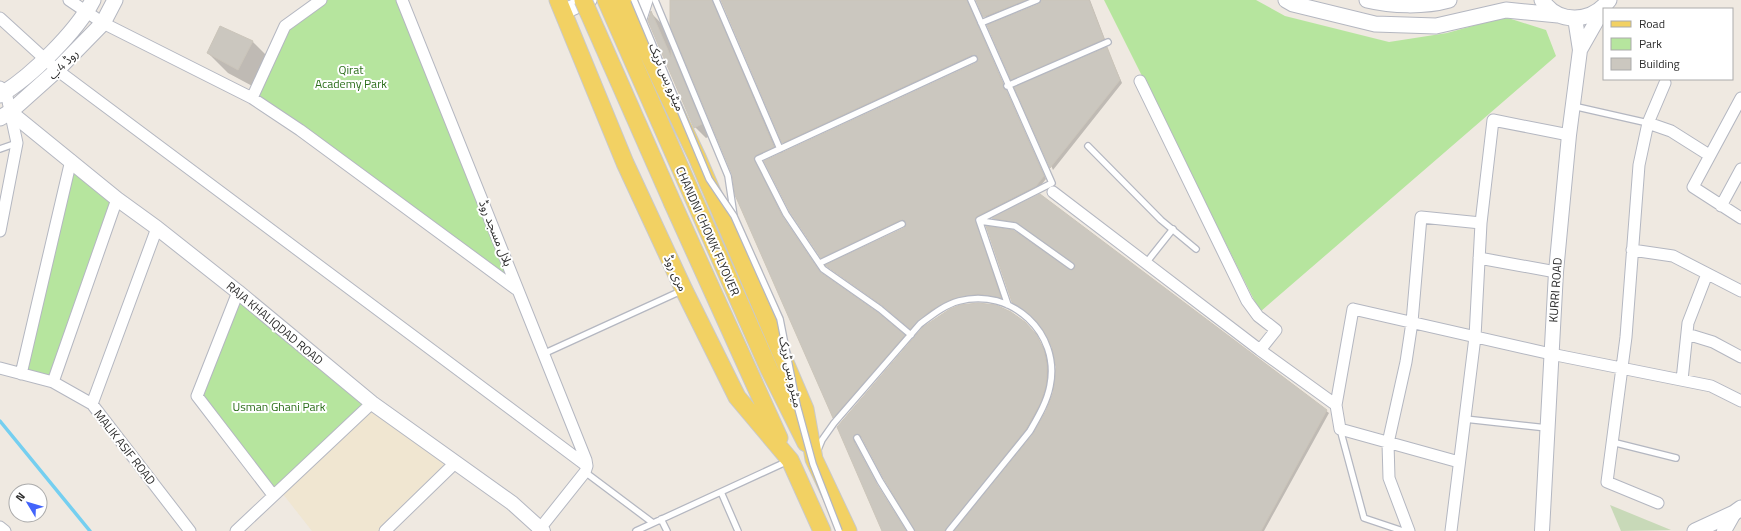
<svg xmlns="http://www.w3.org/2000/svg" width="1741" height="531" font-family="'Titillium Web','Noto Sans Arabic',sans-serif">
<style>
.education{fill:#f0e6d1}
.green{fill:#b6e59e}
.cemetery{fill:#c8d9b8}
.shadow{fill:#0003}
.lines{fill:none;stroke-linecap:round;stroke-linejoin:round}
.stream{stroke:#75cff0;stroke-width:3.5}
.building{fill:#cbc7bf;stroke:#cbc5ba}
.service-casing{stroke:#b4b7c1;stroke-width:8}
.minor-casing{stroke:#b4b7c1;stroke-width:13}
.tertiary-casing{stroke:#b4b7c1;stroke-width:16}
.secondary-casing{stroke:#b4b7c1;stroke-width:17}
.primary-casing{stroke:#c9c9c9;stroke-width:19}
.service{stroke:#fff;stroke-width:5.5}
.minor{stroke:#fff;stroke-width:11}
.tertiary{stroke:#fff;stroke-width:14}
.secondary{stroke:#fff;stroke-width:15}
.primary{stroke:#f2d163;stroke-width:17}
.service-bridge-casing{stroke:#b4b7c1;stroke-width:8;stroke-linecap:butt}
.primary-bridge-casing{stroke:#c9c9c9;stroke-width:19;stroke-linecap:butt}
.service-bridge{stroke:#fff;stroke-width:5.5}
.primary-bridge{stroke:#f2d163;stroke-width:17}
.labels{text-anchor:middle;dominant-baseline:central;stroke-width:4;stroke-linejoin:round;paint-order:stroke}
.street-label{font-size:12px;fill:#2e2e2e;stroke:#fff}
.park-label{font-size:12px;fill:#2c6e1b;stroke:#fff}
</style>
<rect width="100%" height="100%" fill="#efe9e1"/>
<path class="education" d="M372,403L455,463L385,531H312L279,489Z"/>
<path class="green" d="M321,0H402L516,289L252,98L285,26Z
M1104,0H1256L1285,16L1389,42L1447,33L1505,17L1546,30L1556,56L1260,312Z
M71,160L117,199L53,382L21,374Z
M238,292L368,404L273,495L197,396Z"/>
<path class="cemetery" d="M1610,505L1671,530L1621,531Z"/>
<path class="shadow" d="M673,0H716L714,2L776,149L759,157L756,162L784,219L821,274L906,338L836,419L736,195L733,174Z
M722,0H970L969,5L1005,87V90L1008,94L1046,179L1038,189L977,222L1003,300L981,296L955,301L913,330L886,308L906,223L903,222L824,260L821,257L976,64L979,60L978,58L975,57L785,145Z
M976,0H1033L987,19Z
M1041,0H1090L1106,42L1014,81L1012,79Z
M651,13L661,23L712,135L706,138L695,127L649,21Z
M220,27L253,42L273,62L258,89L228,73L208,53Z
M1107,48L1122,83L1053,170L1016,88Z
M1040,195L1329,413L1264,531H956L1034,434L1047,412L1054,393L1057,367L1052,346L1044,330L1034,317L1012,302L1068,270L1074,271L1076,266L1075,263L1021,225L993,219Z
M1027,325L1038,338L1046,353L1049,370L1045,399L1029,431L948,531H916L863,438L857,436L855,443L878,487L906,531H884L838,427Z"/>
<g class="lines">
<path class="stream" d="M0,421L90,531"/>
</g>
<path class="building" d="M670,0H712L774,147L756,155L754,159L782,216L820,272L877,312L905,335L833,418L735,195L732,174L670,26Z
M721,0H967L1003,84V88L1006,90L1044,176L1036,186L977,216L975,219L1001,298L978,294L952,299L931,310L910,329L883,306L825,265L904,228L906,225L905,221L900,220L821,258L790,212L764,161L976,63L978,60L977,56L972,55L782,143Z
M976,0H1026L983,17Z
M1041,0H1089L1104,39L1011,80L987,25L1039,4Z
M651,11L671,57V50L702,124L694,128L648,21Z
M220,26L253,41L238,70L207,53Z
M1107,47L1120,80L1050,168L1014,87Z
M1040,194L1327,410L1261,531H954L1033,434L1046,411L1053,393L1056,367L1052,347L1043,330L1031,316L1012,302L986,226L1013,230L1069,269L1073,270L1075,266L1073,263L1017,223L992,218Z
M978,303L996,305L1011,312L1025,322L1036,334L1044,350L1047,367L1046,385L1041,402L1026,429L945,531H915L884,479L861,436L855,434L853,440L876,483L906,531H882L837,427L923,327L950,309L960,305Z"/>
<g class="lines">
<defs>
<path id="service" d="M655,0L728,176L734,216
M716,0L780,149
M971,0L1052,183L979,220L1008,305
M981,23L1037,0
M1007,86L1108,42
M1573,106L1648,123
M1088,146L1161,220L1196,249
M0,149L17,143
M980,221L1015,226L1071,266
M820,263L902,224
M1146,263L1173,229
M911,335L880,309L823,269L786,214L758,159L974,59
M543,354L681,291
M1465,419L1547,428
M1340,429L1364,518L1403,531
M857,438L880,481L911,531
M1612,442L1676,458
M817,452L822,440L834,423L920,324C932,315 944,305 959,301C1011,287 1061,333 1050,386C1047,402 1038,417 1030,431L949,531
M585,472L653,523
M721,492L738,531
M661,519L667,531
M636,531L788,461"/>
<path id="minor" d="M69,0L103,23L252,98L300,130L516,289
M402,0L586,460L587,466L585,472L538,531
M0,18L57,70L587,466
M1140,81L1247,301L1258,316L1276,330L1260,350
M252,98L285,26L321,0
M1741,98L1693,187L1741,218
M1648,123L1671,131L1709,155
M1053,192L1260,350L1336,405L1340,429L1459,462
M1721,206L1741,169
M0,231L17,143L6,92L0,87
M1632,250L1673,256L1741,291
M1479,258L1556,272
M238,292L197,396L273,495
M1687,334L1713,342L1741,357
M0,368L53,382L92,404L190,531
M21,374L71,160
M1682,380L1688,323L1707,274
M53,382L117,199
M92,404L157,228
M1336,405L1353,309L1551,354L1711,386L1741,401
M1658,503L1607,482L1626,337L1639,165L1648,123L1665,83
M0,527L5,531
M236,531L372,403
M385,531L455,463
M1409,531L1389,478L1388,443L1406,362L1412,322L1421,217L1481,223
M1451,531L1475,337L1481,223L1493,120L1569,135"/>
<path id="tertiary" d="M1580,50L1605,6
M10,112L117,199L157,228L238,292L372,403L512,503L543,531
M1542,531L1556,272L1569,135L1580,50L1575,18
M1724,531L1734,513"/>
<path id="secondary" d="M1286,0L1293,4L1375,24L1436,26L1506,10L1558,15
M1367,0C1392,6 1424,7 1449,0
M1542,0C1558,25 1592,23 1609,0
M563,12L589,0
M636,28L645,0
M0,95C31,77 77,31 93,0
M0,118L10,112L57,70L103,23L115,0
M1695,531L1734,513L1741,508"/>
<path id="primary" d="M558,0L625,163L684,290L737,397L790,460L822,531
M606,0L769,369L806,443
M623,0L697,157L805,409L814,459L848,531
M673,204L779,438"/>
</defs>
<use href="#service" class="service-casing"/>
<use href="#minor" class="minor-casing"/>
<use href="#tertiary" class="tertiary-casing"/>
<use href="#secondary" class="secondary-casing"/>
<use href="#primary" class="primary-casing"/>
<use href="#service" class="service"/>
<use href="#minor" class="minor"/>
<use href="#tertiary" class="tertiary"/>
<use href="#secondary" class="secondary"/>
<use href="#primary" class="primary"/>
<defs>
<path id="service-bridge" d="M634,0L709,179L734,216L780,319L797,405L813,464L839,531"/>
<path id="primary-bridge" d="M583,0L673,204"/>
</defs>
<use href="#service-bridge" class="service-bridge-casing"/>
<use href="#primary-bridge" class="primary-bridge-casing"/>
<use href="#service-bridge" class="service-bridge"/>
<use href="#primary-bridge" class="primary-bridge"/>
</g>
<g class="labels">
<g class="street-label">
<text transform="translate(63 64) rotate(-45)">روڈ 4ب</text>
<text transform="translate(667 77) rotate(67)">میٹرو بس ٹریک</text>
<text transform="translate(708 231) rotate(66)">CHANDNI CHOWK FLYOVER</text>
<text transform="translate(496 233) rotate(68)">ہلال مسجد روڈ</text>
<text transform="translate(676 273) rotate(65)">مری روڈ</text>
<text transform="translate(1555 290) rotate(-86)">KURRI ROAD</text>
<text transform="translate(275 323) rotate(40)">RAJA KHALIQDAD ROAD</text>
<text transform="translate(791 372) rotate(78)">میٹرو بس ٹریک</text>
<text transform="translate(125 447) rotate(52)">MALIK ASIF ROAD</text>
</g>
<g class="park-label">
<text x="351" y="69">Qirat<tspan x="351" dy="14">Academy Park</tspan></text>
<text x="279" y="406">Usman Ghani Park</text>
</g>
</g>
<rect x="1603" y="8" width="130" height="72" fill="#ffffff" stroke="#ababab"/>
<rect x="1611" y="21" width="20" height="6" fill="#f2d163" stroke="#ababab"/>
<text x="1639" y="28" font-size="12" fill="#2e2e2e">Road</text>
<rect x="1611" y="38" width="20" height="12" fill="#b6e59e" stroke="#ababab"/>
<text x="1639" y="48" font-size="12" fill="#2e2e2e">Park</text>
<rect x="1611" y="58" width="20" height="12" fill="#cbc7bf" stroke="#ababab"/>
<text x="1639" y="68" font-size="12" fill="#2e2e2e">Building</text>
<g transform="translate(28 503) rotate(308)"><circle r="19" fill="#ffffff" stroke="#ababab"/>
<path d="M0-3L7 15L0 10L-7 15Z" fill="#4264fb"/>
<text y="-6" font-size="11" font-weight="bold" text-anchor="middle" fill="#2e2e2e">N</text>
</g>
</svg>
